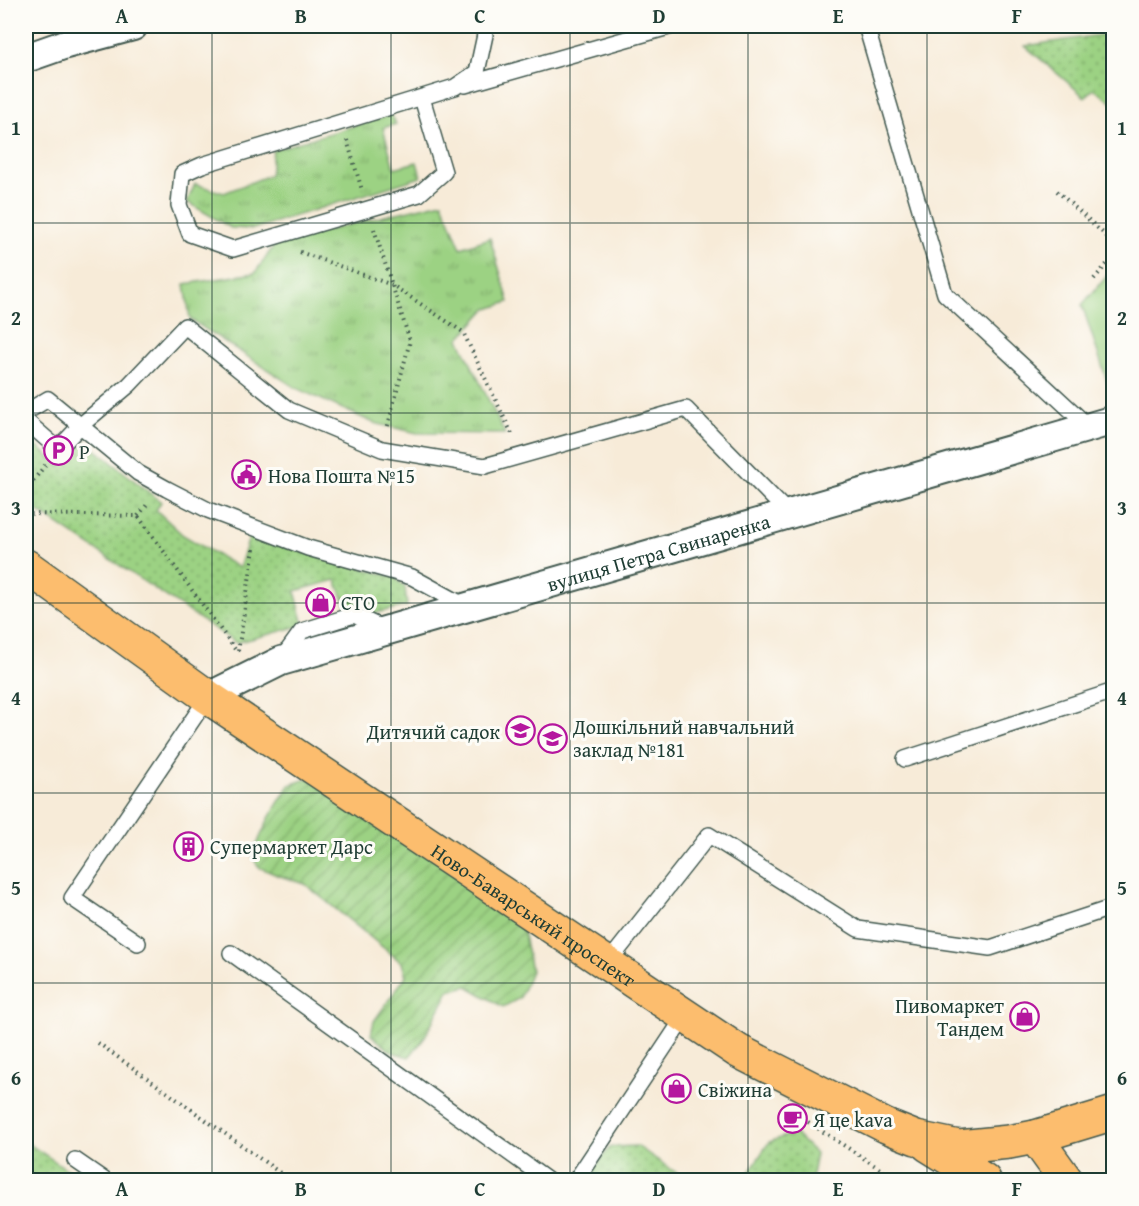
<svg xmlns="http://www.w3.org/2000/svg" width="1139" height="1206" font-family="'Gentium Book Plus',serif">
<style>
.grass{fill:url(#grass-tufts);stroke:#5e885c;stroke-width:1.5}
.park{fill:url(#park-dots);stroke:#5e885c;stroke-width:1.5}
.garden{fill:url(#garden-furrows);stroke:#5e885c;stroke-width:1.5}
.pitch{fill:#9cd283;stroke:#5e885c;stroke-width:1.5}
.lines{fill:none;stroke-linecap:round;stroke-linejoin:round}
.lane-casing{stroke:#3f574d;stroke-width:18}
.street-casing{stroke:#3f574d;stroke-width:32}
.primary-casing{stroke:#3f574d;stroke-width:36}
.path{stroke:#3f574d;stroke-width:4;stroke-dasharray:1.5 4.5;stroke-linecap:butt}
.lane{stroke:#fff;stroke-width:15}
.street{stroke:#fff;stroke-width:28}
.primary{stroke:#fcbd6e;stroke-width:33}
.grid{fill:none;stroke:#1f3d34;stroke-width:1.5;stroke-opacity:0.55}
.labels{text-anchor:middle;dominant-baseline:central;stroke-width:6;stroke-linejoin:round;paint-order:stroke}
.poi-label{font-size:20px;fill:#1f3d34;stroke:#fdfcf7;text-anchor:start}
.street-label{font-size:20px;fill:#1f3d34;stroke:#fdfcf7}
.neatline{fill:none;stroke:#1f3d34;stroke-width:2}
.grid-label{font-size:20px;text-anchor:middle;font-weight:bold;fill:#1f3d34}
</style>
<defs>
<pattern id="grass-tufts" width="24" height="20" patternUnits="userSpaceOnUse" patternTransform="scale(1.5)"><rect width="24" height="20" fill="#9cd283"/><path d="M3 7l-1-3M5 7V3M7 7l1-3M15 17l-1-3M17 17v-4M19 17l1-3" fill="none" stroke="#7fac6c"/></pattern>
<pattern id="park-dots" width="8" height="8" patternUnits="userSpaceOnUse" patternTransform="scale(1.5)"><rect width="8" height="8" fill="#9cd283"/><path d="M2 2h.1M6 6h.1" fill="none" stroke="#7fac6c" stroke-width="1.8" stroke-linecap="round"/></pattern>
<pattern id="garden-furrows" width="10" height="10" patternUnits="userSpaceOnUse" patternTransform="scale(1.5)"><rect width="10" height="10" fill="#9cd283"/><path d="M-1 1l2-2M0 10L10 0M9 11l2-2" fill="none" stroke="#7fac6c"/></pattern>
</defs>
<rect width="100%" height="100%" fill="#fdfcf7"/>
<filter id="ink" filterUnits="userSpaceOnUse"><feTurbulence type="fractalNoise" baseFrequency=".0167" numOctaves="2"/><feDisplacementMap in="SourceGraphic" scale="12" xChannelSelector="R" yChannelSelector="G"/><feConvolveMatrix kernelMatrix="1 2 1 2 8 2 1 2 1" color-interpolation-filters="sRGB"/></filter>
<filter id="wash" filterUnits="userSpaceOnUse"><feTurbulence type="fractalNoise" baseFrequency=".008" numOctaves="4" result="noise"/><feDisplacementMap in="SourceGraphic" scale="24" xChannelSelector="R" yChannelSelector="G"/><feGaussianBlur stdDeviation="1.35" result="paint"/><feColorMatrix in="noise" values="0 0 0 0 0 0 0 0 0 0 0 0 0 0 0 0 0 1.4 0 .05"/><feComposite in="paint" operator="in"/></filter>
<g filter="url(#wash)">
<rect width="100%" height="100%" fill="#f7ebd8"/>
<path class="grass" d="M391,115L396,124L383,128L394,168L417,162L421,177L253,229L231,228L187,202L195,184L224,193L270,175L273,150Z
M442,202L461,248L490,238L509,302L485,310L459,339L505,434L417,433L374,423L296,388L190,319L185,284L255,273L276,243Z"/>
<path class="park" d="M1113,33V103L1094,89L1085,97L1025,46Z
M26,437L60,466L85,441L161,502L156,510L183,535L239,568L250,535L304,552L394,577L405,587L407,606L367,615L349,613L336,580L295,591L304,625L236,643L26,503Z
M794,1133L816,1154L811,1180H744L769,1142Z
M26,1142L83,1180H26Z
M637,1146L687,1180H586L610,1147Z"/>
<path class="garden" d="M315,776L514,910L524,935L531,971L520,998L503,1007L467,986L449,991L423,1040L409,1057L392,1052L371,1035L374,1021L406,976L402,963L305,884L277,875L258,867L252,855L269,818L289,785Z"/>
<path class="pitch" d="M1113,269V399L1082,305Z"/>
</g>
<g filter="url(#ink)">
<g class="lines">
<defs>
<path id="lane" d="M866,26L945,294L1089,427
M465,85L672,26
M422,98L444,172L419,194L233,249L190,234L179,205L182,174L202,165L455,87L477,72L485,35L482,26
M26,412L48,399L138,473L167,489L208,510L308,548L412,577L467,607
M26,421L58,449L80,426L129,385L185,326L289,410L382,449L485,466L686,409L789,514
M283,657L302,631L354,615L384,629
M905,759L1114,691
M138,943L72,898L208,697
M231,953L547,1180
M607,964L709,835L858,929L990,948L1114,907
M75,1160L104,1180
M576,1180L685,1016"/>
<g id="street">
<path d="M26,58L66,44L133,26"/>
<path id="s1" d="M208,697L281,661L1114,420"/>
</g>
<g id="primary">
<path id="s2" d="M26,566L208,697L738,1051L886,1126L916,1138L959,1147L1009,1142L1035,1137L1114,1113"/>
<path d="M1035,1137L1066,1180"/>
<path d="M928,1145L984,1180"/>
</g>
</defs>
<use href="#lane" class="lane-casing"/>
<use href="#street" class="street-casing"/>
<use href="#primary" class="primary-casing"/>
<path class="path" d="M347,140L362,190
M1057,191L1114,243
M374,229L410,341L387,429
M300,252L392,285L463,332L513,436
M1094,279L1114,256
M26,490L46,464
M31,514L138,516L237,652
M138,516L149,502
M238,651L254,549
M98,1043L290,1180
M808,1122L897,1180"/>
<use href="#lane" class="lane"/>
<use href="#street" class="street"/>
<use href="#primary" class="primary"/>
</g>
</g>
<path class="grid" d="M212,26V1180M391,26V1180M570,26V1180M748,26V1180M927,26V1180M26,223H1114M26,413H1114M26,603H1114M26,793H1114M26,983H1114"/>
<defs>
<symbol id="parking-ring" viewBox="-11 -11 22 22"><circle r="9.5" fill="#fdfcf7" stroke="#b5179e" stroke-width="1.5"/><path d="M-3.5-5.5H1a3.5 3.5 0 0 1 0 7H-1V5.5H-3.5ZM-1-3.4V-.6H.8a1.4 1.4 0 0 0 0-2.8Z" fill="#b5179e"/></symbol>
<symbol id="civic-ring" viewBox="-11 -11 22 22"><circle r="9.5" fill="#fdfcf7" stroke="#b5179e" stroke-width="1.5"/><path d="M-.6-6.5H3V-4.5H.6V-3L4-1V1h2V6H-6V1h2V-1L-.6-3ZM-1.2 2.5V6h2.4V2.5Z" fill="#b5179e"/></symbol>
<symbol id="shop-ring" viewBox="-11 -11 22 22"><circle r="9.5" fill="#fdfcf7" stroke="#b5179e" stroke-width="1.5"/><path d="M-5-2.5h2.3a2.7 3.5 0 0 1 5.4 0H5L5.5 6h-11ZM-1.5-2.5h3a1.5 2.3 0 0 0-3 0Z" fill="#b5179e"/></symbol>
<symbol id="school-ring" viewBox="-11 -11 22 22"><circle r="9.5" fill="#fdfcf7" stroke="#b5179e" stroke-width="1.5"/><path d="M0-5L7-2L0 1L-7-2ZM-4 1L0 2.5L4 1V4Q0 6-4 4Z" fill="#b5179e"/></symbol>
<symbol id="building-ring" viewBox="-11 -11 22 22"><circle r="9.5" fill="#fdfcf7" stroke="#b5179e" stroke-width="1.5"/><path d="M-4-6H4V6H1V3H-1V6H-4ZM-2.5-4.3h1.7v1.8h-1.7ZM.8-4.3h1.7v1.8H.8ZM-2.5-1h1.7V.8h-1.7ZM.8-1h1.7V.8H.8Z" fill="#b5179e"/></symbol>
<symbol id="cafe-ring" viewBox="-11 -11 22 22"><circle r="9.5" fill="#fdfcf7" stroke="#b5179e" stroke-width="1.5"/><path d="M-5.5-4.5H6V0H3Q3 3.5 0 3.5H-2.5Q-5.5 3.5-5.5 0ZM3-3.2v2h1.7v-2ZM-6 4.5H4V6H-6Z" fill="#b5179e"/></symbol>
</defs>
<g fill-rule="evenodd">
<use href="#parking-ring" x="42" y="434" width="33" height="33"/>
<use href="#civic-ring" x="230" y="458" width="33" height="33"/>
<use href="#shop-ring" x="304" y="586" width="33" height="33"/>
<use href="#school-ring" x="504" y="714" width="33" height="33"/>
<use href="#school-ring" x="536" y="722" width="33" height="33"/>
<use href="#building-ring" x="172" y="830" width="33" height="33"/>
<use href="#shop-ring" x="1008" y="1000" width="33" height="33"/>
<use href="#shop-ring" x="660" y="1072" width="33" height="33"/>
<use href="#cafe-ring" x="776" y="1102" width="33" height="33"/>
</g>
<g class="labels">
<g class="poi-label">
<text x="79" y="451">Р</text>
<text x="268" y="475">Нова Пошта №15</text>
<text x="341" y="602">СТО</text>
<text x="573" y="726">Дошкільний навчальний<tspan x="573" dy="23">заклад №181</tspan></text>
<text x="500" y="731" text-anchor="end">Дитячий садок</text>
<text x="210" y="846">Супермаркет Дарс</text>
<text x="1004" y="1005" text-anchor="end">Пивомаркет<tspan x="1004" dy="23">Тандем</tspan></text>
<text x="698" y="1089">Свіжина</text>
<text x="813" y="1119">Я це kava</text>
</g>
<g class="street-label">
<text stroke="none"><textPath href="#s1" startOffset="474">вулиця Петра Свинаренка</textPath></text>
<text stroke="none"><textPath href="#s2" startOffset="616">Ново-Баварський проспект</textPath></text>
</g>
</g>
<rect width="1139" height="1206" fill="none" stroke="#fdfcf7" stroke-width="66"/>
<rect x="33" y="33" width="1073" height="1140" class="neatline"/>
<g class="grid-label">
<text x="122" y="23">A</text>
<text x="301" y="23">B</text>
<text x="480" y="23">C</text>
<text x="659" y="23">D</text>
<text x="838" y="23">E</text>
<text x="1017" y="23">F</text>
<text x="16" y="135">1</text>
<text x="1122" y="135">1</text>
<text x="16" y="325">2</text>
<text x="1122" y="325">2</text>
<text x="16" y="515">3</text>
<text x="1122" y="515">3</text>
<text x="16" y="705">4</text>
<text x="1122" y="705">4</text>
<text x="16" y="895">5</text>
<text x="1122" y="895">5</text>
<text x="16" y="1085">6</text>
<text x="1122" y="1085">6</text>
<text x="122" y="1196">A</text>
<text x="301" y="1196">B</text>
<text x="480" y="1196">C</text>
<text x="659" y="1196">D</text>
<text x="838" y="1196">E</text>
<text x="1017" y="1196">F</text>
</g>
</svg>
